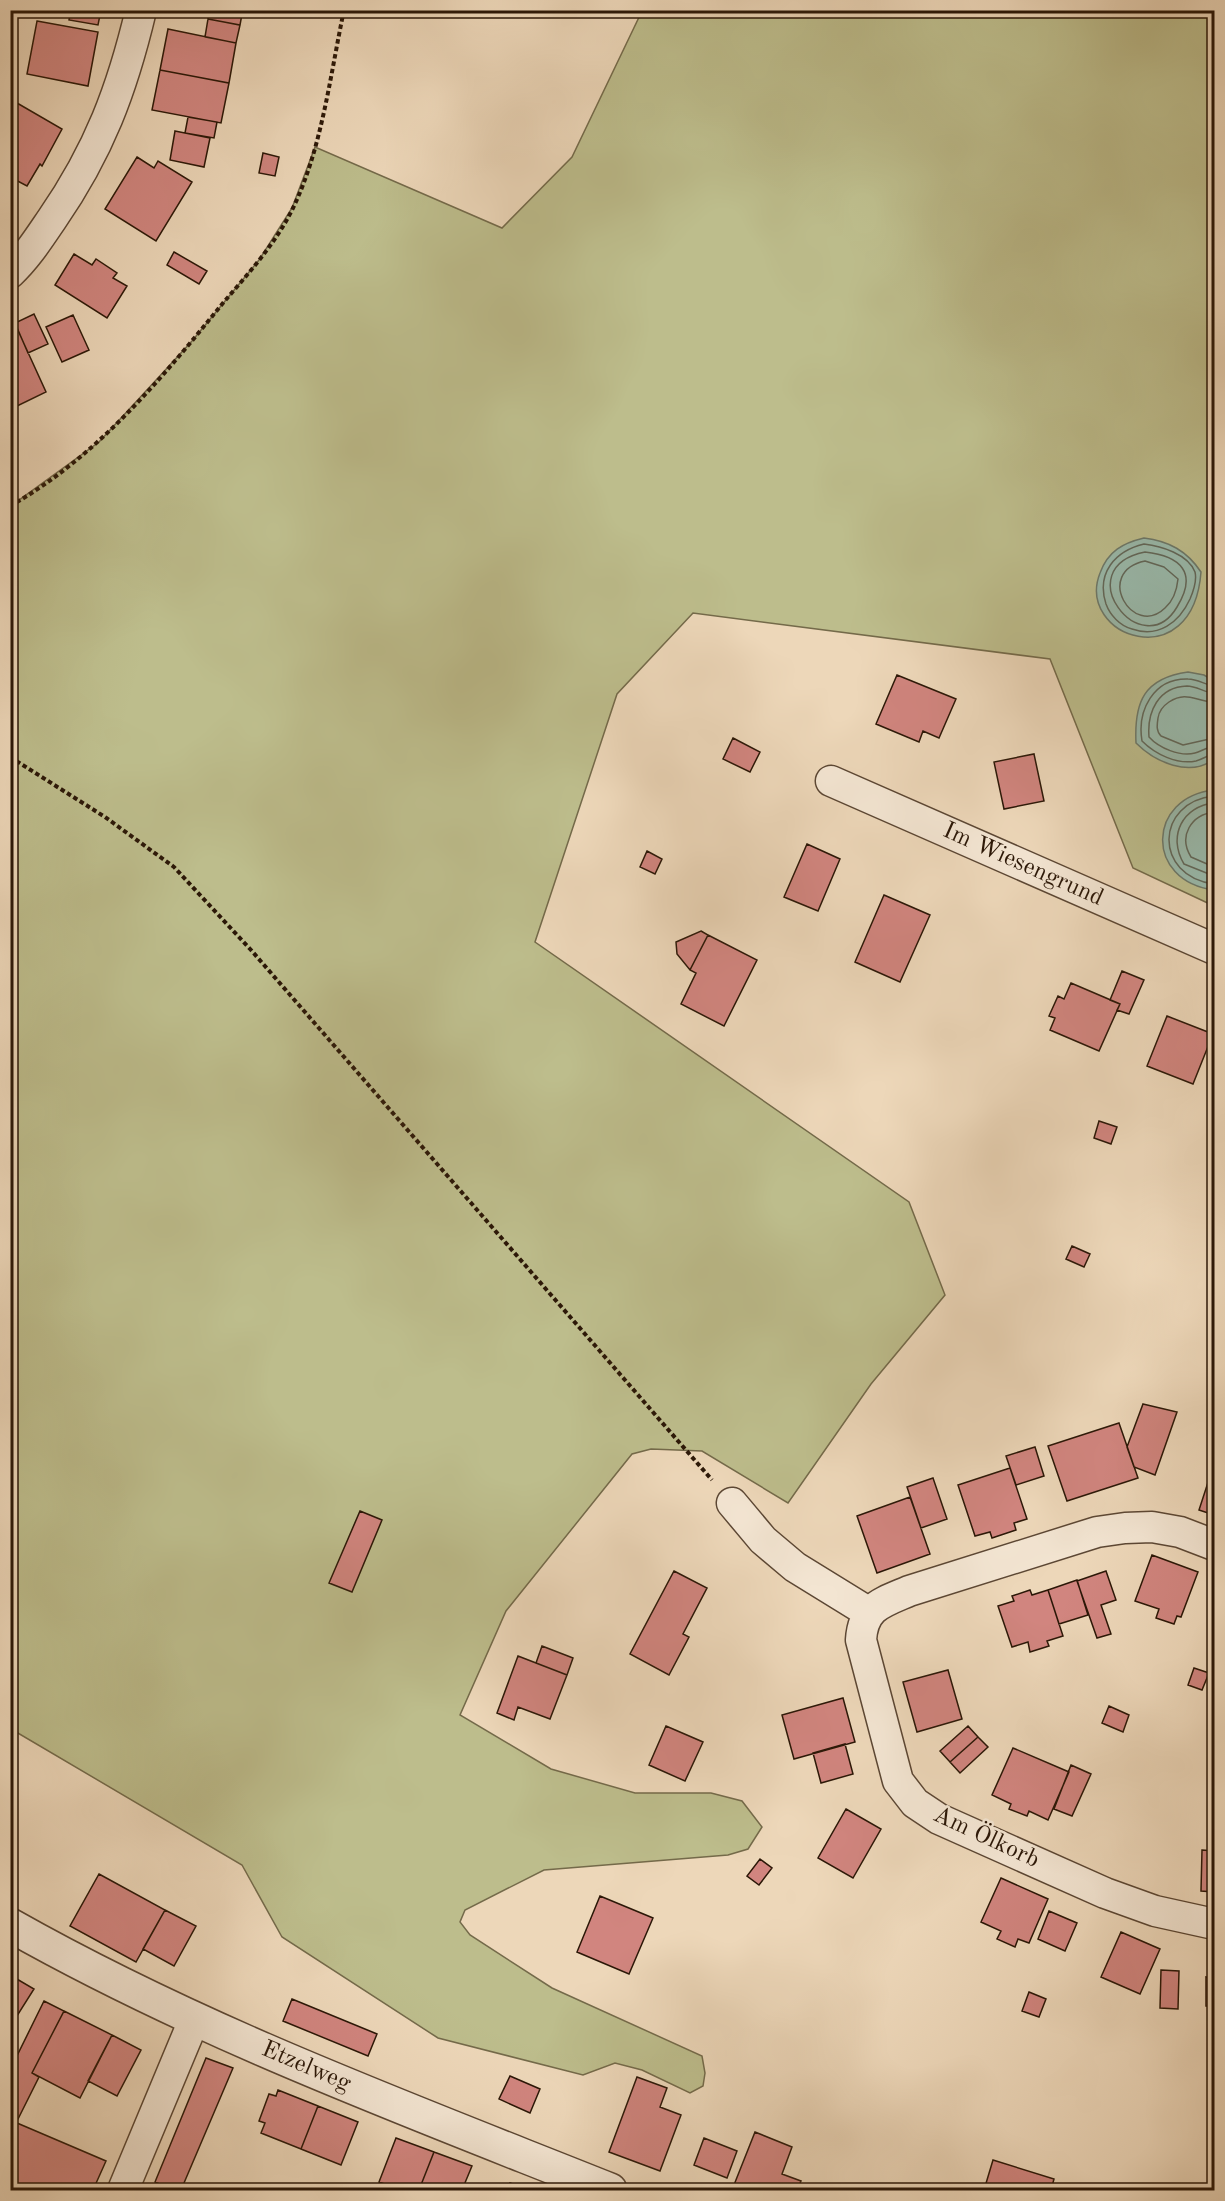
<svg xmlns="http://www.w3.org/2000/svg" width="1225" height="2201" font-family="'Old Standard TT',serif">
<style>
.green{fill:#bdbd8c;stroke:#746a4a;stroke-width:1.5}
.water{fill:#99baac;stroke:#6d796a;stroke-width:1.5}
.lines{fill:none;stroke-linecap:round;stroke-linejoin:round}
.shore{stroke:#62685a;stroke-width:1.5}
.building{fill:#d1857f;stroke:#2b1707;stroke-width:1.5}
.minor-casing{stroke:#5c4734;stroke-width:33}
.tertiary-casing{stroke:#5c4734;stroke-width:36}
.path{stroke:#2b1707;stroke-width:4;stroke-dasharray:4.5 3;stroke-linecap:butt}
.minor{stroke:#f3e5d2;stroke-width:30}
.tertiary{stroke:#f3e5d2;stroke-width:33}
.labels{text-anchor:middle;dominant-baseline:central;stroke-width:5;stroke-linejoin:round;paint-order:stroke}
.street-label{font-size:24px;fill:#2b1707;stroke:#f3e5d2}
</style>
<rect width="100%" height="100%" fill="#edd7b9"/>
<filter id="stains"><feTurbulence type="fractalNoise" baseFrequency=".00333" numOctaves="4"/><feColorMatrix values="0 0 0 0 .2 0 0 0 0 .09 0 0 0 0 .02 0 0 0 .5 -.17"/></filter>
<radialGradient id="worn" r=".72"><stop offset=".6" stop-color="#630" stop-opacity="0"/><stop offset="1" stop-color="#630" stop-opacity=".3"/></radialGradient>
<path class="green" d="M642,11H1214V906L1133,868L1050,659L693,613L617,694L535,942L909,1202L945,1295L871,1384L788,1503L702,1451L651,1449L632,1454L506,1611L460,1715L551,1769L635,1793H711L742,1801L762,1827L748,1849L728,1855L544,1870L465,1910L460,1922L470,1935L552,1988L702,2056L705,2073L703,2086L690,2093L642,2070L615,2063L583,2075L438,2038L282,1937L242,1865L11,1729V506L99,442L192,341L259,260L292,208L315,147L502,228L572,157Z"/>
<path class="water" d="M1144,538C1169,541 1187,551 1201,572C1193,678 1075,637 1100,573C1108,551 1123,543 1144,538Z
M1188,672L1204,675L1214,681V759C1190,778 1155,762 1136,743C1134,702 1144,678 1188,672Z
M1214,790V890C1144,881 1147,797 1214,790Z"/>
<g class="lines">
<path class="shore" d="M1144,544C1161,546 1188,554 1195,572C1197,580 1193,592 1190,599C1179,623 1158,638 1132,629C1120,626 1110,615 1106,604C1096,573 1115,551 1144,544Z
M1145,552C1181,556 1198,573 1177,607C1142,666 1066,568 1145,552Z
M1145,561L1164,567L1178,579C1177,589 1173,601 1165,608C1133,639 1093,572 1145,561Z
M1214,686C1205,685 1198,679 1188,679C1153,678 1137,711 1142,741C1155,754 1177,765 1196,761C1203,759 1208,755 1214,754
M1214,693C1205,693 1197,686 1187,686C1158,687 1147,712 1149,737C1159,748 1180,757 1195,753C1202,751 1207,747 1214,747
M1214,702C1196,702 1187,690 1169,702C1163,706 1159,711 1158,718C1157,725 1156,731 1161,736L1183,745L1214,738
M1214,796C1155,802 1153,876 1214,884
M1214,803C1183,806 1167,836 1184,864L1214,876
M1214,812C1191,815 1178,836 1191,857L1214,867"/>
</g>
<path class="building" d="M71,10H101L98,25L69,20Z
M210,10H250L249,15L242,14L240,25L208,19Z
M208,19L240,25L236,43L205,37Z
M37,21L98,32L88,86L27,74Z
M168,29L236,43L229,83L160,70Z
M160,70L229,83L221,123L152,110Z
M17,103L62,129L42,166L40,164L27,186L10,177V111Z
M188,117L217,122L214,138L185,133Z
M175,131L210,138L204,167L170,160Z
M263,153L279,157L275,176L259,173Z
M137,157L154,168L158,161L192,182L156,241L105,209Z
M174,252L207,271L199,284L167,265Z
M74,254L92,265L96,259L117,273L113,278L127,286L107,318L55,285Z
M10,313L46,392L13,408L10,403Z
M34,314L48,344L28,353L15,323Z
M73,315L89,350L62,362L46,327Z
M897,675L956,699L939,738L923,731L919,742L876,724Z
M733,738L760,752L750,772L723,759Z
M1034,754L1044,801L1004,809L994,762Z
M807,844L840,859L818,911L784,897Z
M647,851L662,859L655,874L640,867Z
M884,895L930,915L900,982L855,962Z
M701,931L708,935L690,970L677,954L676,942Z
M708,935L757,960L724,1026L681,1004L696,973L690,970Z
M1122,971L1144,980L1129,1014L1117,1010L1120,1004L1110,1000Z
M1071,983L1120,1004L1099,1051L1050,1030L1055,1018L1049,1016L1058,996L1064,999Z
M1167,1016L1213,1034L1193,1084L1147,1066Z
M1099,1121L1117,1127L1111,1144L1094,1138Z
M1072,1246L1090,1254L1084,1267L1066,1259Z
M1143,1404L1177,1412L1155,1475L1134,1467L1127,1447Z
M1119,1423L1138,1478L1067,1501L1048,1446Z
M1035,1447L1044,1476L1016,1485L1006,1456Z
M1213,1467H1214V1515L1199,1510Z
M1010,1468L1027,1519L1014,1523L1016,1530L992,1538L990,1532L975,1536L958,1485Z
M933,1478L947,1519L921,1528L907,1487Z
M910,1497L930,1554L877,1573L857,1516Z
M360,1511L382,1520L352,1592L329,1583Z
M1152,1555L1198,1572L1181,1617L1177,1616L1174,1624L1156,1618L1159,1609L1135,1601Z
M674,1571L707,1588L683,1634L689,1637L669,1675L630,1654Z
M1106,1571L1116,1600L1101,1605L1111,1634L1097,1638L1077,1581Z
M1077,1580L1088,1615L1059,1624L1048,1590Z
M1030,1590L1032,1595L1048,1590L1063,1636L1047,1641L1049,1646L1030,1652L1028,1642L1012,1647L998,1606L1014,1601L1012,1596Z
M542,1646L573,1658L567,1675L536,1663Z
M518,1656L567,1675L550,1719L518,1707L514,1720L497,1713Z
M1194,1668L1209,1673L1202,1690L1188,1685Z
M948,1670L962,1719L917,1732L903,1682Z
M843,1698L855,1742L794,1759L782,1715Z
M1109,1706L1129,1715L1123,1732L1102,1723Z
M666,1726L703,1742L685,1781L649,1765Z
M968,1726L978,1737L950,1762L940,1751Z
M978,1737L988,1747L960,1773L950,1762Z
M845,1744L853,1774L821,1783L813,1753Z
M1013,1748L1069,1772L1048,1820L1029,1811L1027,1816L1009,1809L1011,1804L992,1795Z
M1071,1765L1091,1774L1072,1816L1054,1809Z
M846,1809L881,1829L853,1878L818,1858Z
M1202,1850L1214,1851V1892L1201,1891Z
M760,1859L772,1868L759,1885L747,1876Z
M99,1874L165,1910L136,1962L70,1926Z
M1001,1878L1048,1899L1029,1943L1018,1939L1015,1947L997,1939L1001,1931L981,1922Z
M600,1896L653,1918L629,1974L577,1952Z
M165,1910L196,1926L174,1966L143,1949Z
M1049,1911L1077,1923L1065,1951L1038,1939Z
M1121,1932L1160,1949L1140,1994L1101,1977Z
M1213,1956L1214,2006H1206V1977L1212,1978Z
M1161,1970L1179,1971L1178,2009L1160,2008Z
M10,1975L34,1989L10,2027Z
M1029,1992L1046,1999L1039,2017L1022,2011Z
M292,1999L377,2034L368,2056L283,2021Z
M44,2001L64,2011L32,2073L39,2077L16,2123L10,2120V2070Z
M64,2011L112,2035L80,2098L32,2073Z
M112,2035L141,2050L117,2096L88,2081Z
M206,2058L233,2068L181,2190H174L155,2182Z
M510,2076L540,2089L530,2113L499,2099Z
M637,2077L667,2088L660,2107L681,2115L660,2171L609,2152Z
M278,2090L318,2106L301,2149L261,2133L265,2123L259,2121L269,2094L276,2096Z
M318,2106L358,2122L341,2165L301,2149Z
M10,2120L106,2161L93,2190H10Z
M755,2132L792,2147L782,2174L801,2181L797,2190H732Z
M396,2138L434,2152L419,2190H401L379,2182Z
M704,2138L737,2151L727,2178L694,2165Z
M434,2152L472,2166L462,2190H419Z
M993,2160L1054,2179L1051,2190H984Z
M510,2183L531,2190H507Z"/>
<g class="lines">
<defs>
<path id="minor" d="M10,273C27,257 39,238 52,219C99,151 122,90 141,10
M831,781L1214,949
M732,1503L763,1540L795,1567L868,1612
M1214,1545L1180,1532L1152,1527L1125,1528L1097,1532L909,1591C881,1603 863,1607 861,1640L898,1781L915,1803L939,1819L1105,1893L1155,1911L1214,1924
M123,2190L194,2020"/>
<path id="tertiary" d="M10,1925C201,2033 407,2109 610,2190"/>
</defs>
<use href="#minor" class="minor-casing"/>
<use href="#tertiary" class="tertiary-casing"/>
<path class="path" d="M10,506C96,458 162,378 223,303C248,274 276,243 293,208C322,148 330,76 344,10
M10,757L105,817L174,867L251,950L712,1480"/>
<use href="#minor" class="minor"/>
<use href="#tertiary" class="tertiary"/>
</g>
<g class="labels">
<g class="street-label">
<text transform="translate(1023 865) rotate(24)">Im Wiesengrund</text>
<text transform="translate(986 1838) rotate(25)">Am Ölkorb</text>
<text transform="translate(306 2067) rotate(23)">Etzelweg</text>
</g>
</g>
<rect width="1225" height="2201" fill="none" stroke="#edd7b9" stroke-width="36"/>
<rect x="12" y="12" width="1201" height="2177" fill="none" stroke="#2b1707" stroke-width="3"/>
<rect x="18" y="18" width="1189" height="2165" fill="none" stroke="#2b1707" stroke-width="1.5"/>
<rect width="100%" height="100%" filter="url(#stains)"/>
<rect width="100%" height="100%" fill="url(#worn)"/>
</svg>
